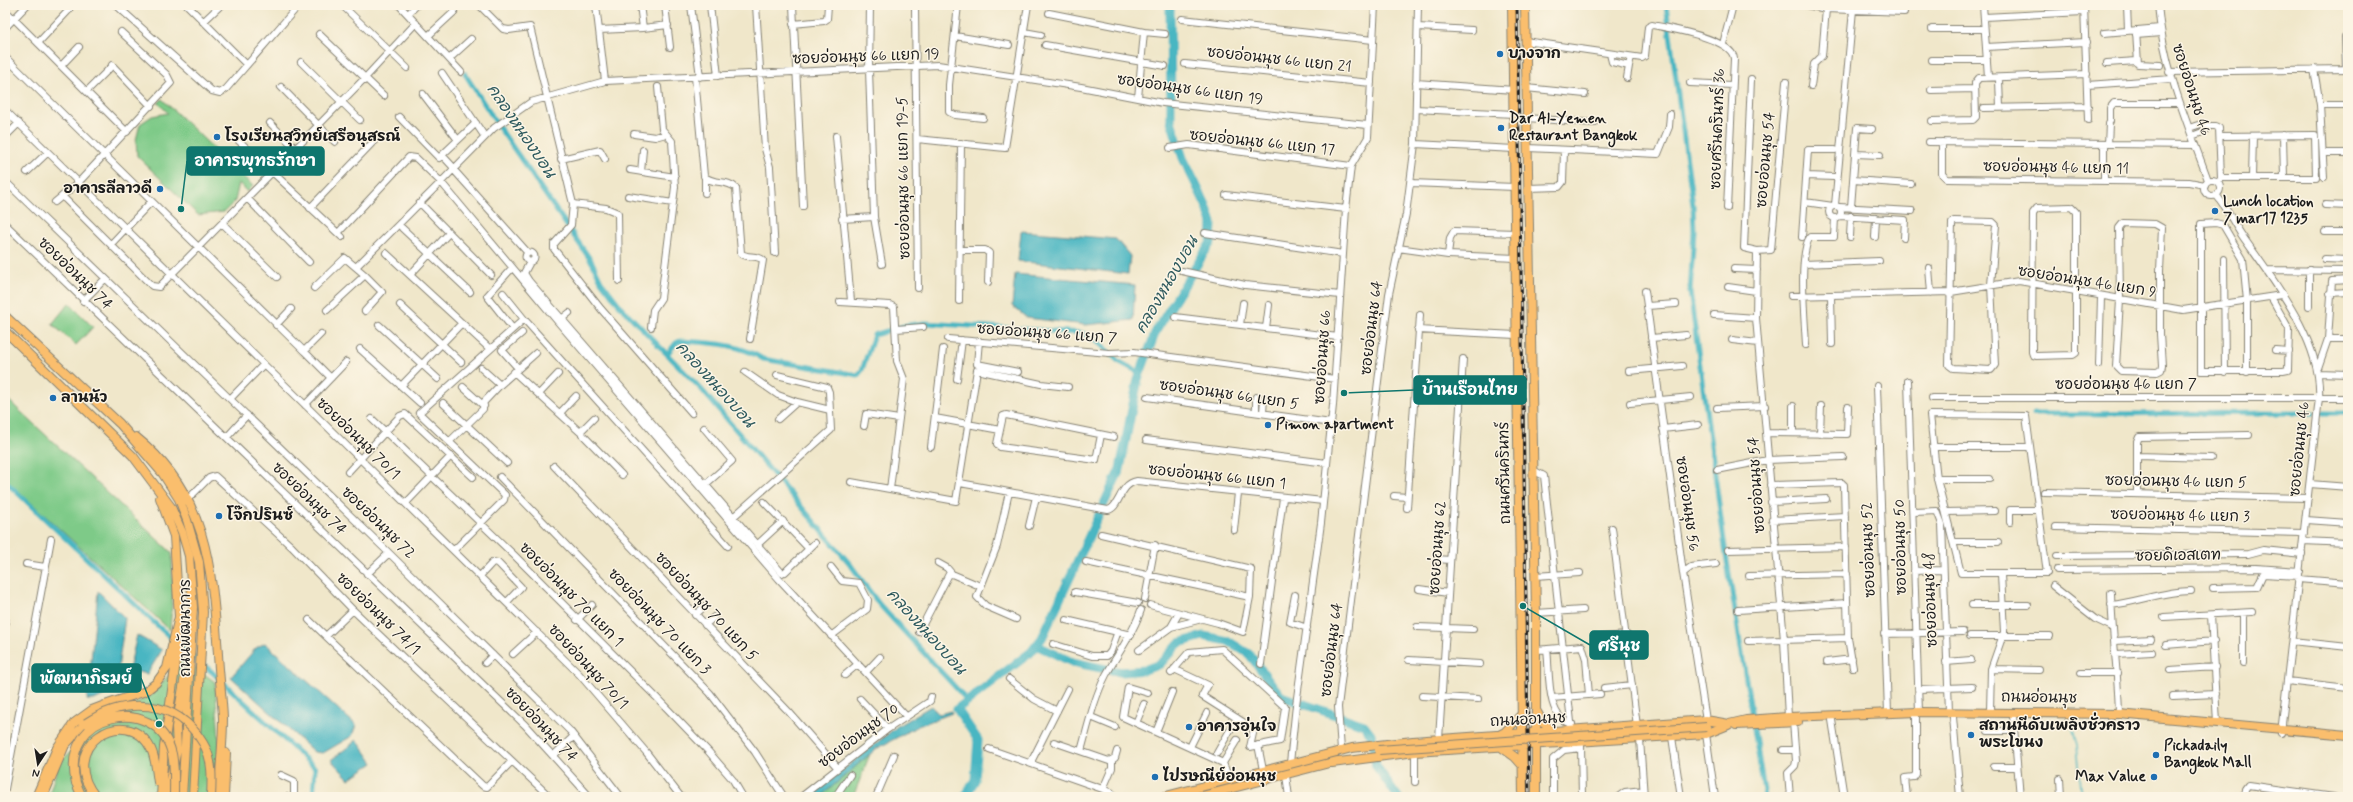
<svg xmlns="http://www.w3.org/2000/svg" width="2353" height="802" font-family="Mynerve,'Playpen Sans Thai',sans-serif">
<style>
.green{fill:#7eca88;stroke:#4d7352}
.water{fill:#48b6c2;stroke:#32696f}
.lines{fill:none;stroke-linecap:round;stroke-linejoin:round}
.stream{stroke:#48b6c2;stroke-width:1.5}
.canal{stroke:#48b6c2;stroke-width:5}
.river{stroke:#48b6c2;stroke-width:9}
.minor-casing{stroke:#868273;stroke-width:8}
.major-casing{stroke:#868273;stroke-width:10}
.minor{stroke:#fff;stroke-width:6}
.major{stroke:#fabe6d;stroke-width:8}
.rail-casing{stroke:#1c1c1c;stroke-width:3}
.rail{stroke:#fcf5e5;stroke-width:1.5;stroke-dasharray:4.5;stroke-linecap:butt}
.major-bridge-casing{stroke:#868273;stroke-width:10;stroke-linecap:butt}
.major-bridge{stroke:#fabe6d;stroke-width:8}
.poi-dot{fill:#1f6fb2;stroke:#fcf5e5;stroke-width:1.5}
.labels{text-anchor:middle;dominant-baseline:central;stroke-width:3;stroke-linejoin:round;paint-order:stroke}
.poi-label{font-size:15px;font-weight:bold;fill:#1c1c1c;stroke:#fcf5e5;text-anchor:start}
.street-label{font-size:15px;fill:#1c1c1c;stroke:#fcf5e5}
.water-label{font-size:16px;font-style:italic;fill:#2e5a5e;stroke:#fcf5e5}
.leader{fill:none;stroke:#0f766e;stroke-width:1.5}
.callout-dot{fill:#0f766e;stroke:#fcf5e5;stroke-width:1.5}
.callout{fill:#0f766e;stroke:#0f766e;stroke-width:1.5}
.callout-label{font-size:16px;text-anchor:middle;font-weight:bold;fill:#fff}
</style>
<rect width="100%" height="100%" fill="#fcf5e5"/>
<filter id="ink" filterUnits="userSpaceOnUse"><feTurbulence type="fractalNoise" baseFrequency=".025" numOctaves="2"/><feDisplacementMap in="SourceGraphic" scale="8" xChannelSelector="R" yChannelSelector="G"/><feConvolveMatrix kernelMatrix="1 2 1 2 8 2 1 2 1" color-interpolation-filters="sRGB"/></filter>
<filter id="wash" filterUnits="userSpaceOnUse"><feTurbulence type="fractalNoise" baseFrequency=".012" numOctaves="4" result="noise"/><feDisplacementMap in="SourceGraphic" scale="16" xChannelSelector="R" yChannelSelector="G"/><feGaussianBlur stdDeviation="0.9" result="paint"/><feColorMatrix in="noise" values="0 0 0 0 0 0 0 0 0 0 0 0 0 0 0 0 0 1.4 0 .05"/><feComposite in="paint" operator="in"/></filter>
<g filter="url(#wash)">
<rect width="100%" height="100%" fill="#f0e7ca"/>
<path class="green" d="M162,99L253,186L247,192L239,183L235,201L224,212L198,215L137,156L136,140L140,124L152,116L168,113L158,103Z
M69,303L93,327L76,345L52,324Z
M5,397L172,553L173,590L170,630L5,479Z
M179,655L215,682L223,797H48L59,763L106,718L153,694L169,675Z
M870,754L853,797H820Z"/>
<path class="water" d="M1021,231L1116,239L1130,256L1128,274L1018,261Z
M1015,274L1135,285L1133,320L1086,325L1027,318L1012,306Z
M98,591L125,618L115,690L94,700H87Z
M137,635L162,650L147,674L129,670Z
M265,643L356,725L352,736L323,753L314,752L231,677L256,648Z
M931,706L939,714L951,711L952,713L918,726L876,749L820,797H809L899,725Z
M357,740L373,763L349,779L331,760Z"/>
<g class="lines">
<path class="stream" d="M2064,721L2073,729L2077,745L2082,797"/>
<path class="canal" d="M1666,5L1693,205L1694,231L1690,292L1726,555L1765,797
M465,74L501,130L592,262L601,281L621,307L702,390L850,564L879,604L967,700
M668,353L676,343L680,341C709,343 738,343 763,359L858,375L862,370L874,335L907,325L925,323L1082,333L1096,340L1118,361L1140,373
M2322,413H2348
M2034,414L2313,413
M5,481L161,629L212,672L315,768L313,797"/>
<path class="river" d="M1036,645L1072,662L1121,672L1144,670L1160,664L1179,643L1203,636L1228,641L1249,654L1281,696L1364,725L1371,734L1376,766L1398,797
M965,797L975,780L978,740L957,709L1031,652L1042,638L1120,469L1138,379L1156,331L1211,242L1212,223L1206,205L1183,158L1171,121L1170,5"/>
</g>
</g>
<g filter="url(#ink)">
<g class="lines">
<defs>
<path id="minor" d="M116,5L212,91L220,93L226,89L299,5
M187,5L247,65
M399,5L461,72
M479,5L503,29L509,30L530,27L573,204L571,225L554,244V249L601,309L692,413
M596,5L605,81
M665,5L670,47
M691,5L700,77
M710,5L718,76
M756,5L765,149L770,167L775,253
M793,5L803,206
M870,5L869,70L874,217L882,264
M915,5L918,288
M958,5L949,85V112L955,115L983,118
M1806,5L1826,9L1904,12
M1983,5L1988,77
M2084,5L2088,120
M2127,5L2128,30
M2158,5C2163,67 2187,122 2208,180
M344,7L407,68
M5,10L127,132
M1049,13L1144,32L1138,98
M408,14L417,5
M1984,17L2084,12
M1182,19L1373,40
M203,22L221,5
M793,24L824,21L827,19L828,5
M1418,27L1472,30
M5,28L27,5
M643,28L668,25
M1932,29H1984
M599,30L643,28L640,5
M2136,30L2138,64L2160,65
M1024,32L1041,35
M1144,32L1165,34
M2104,33L2160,28
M319,34L384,96
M2136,35L2161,33
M428,36L454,12
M955,36L1009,45
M2345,37L2346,69
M1525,41L1642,58L1645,56L1648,27L1652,25C1669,28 1733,39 1734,59L1727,208
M38,43L69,10
M1723,44L1733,5
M1045,45L1165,66
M1986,47L2086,42
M1610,54L1612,62L1629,66L1631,57
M5,57L304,351L321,334
M449,59L471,39
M1932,60H1987
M301,62L360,120
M2107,63L2137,61
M1185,64L1371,83
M112,65L151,106
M61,66L79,47
M2314,69L2320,105L2324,177
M2169,72L2348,69
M442,73L483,134
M695,77L704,176C712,185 727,179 736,188L741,253C746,259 756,254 763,260L750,339
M1627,78L1629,66
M1751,79L1744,248L1757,251L1771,250L1786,82
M1999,80L2000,107
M1416,83L1514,90
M1690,83L1732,85
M2087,85L2171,79
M1811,86L1814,64L1822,56L1826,9
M281,87L335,142
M1526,88L1585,94
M1931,90L1975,89
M87,91L109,69
M423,94L458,140
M2320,105H2348
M1984,108L2088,106
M1416,109L1514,114
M5,110L579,674L646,752L681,797
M399,117L439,158L476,123
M1527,118L1594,123
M1932,121L1973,120L1976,117L1975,83L1979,78L2087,74
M2110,121V108L2114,103H2179
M270,123L317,170
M2209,126H2215L2219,128L2221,178H2316L2315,135L2220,136
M2189,128L2201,124L2209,126L2205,131L2192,136
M634,134L655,137L666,134
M2283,135L2284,178
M836,136L851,301
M5,137L19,123
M917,139L1005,148L1028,5
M238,140L342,237
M1929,142L2195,145
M1942,142V174L1947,179L2189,182L2205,185
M1415,144L1515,149
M2108,144L2109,124
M1170,148L1189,145L1351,166
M1528,148L1658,154L1669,127L1670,114
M2323,153H2348
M1855,154L1880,155
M442,155L454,168
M561,159L600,150L605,159
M453,169L528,253
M630,170L675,177
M27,172L47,153
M641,172L643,150
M1807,176L1834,177
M2252,178L2253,136
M1853,180L1911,184
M2204 188a8 8 0 1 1 16 0a8 8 0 1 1-16 0Z
M5,181L389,553L570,731L621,797
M2104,181V144
M1411,183L1515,187
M1528,188L1559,187L1563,182L1564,151
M705,193V178
M1226,195L1346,209
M62,196L152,286L159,287L365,78L416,23
M628,196L673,203
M2217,196C2226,207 2233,222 2241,234C2272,279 2323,341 2319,398L2281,733
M247,198L309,262
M55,202L78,183L171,83L167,75L121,32
M1805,202L1833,206
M573,204L606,208L618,213L619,281
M1835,205L1853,10
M2325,205L2348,206
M1829 212a6 6 0 1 1 12 0a6 6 0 1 1-12 0Z
M423,206L491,275
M1839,207L1912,211
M1851,207L1857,128L1872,129
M310,208L375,140
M2037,208L2071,207L2076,212V353L2073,355L2036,356L2033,355L2032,352L2033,213Z
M1840,216L1905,220L1904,238
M842,219L874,217
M1954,221L1993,222L1996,225L1991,285L1995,365L1991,370L1953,368L1949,365L1952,223Z
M222,223L277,277
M2123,223L2155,224L2162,228L2160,271V334L2162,366L2161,370L2157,372L2121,371L2116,366L2120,300L2119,228Z
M5,224L525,725L590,797
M402,228L470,292
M2325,232H2348
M338,233L409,157L416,158L441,182L356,267
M1205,233L1343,254
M1802,237L1808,150H1835
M1850,237L1851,216
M1875,237L1876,218
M112,243L151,202
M1398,248L1448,255L1516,258
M960,250H985L989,253L988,282
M1757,251L1756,318L1784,640L1788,717
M525.5 257a4.5 4.5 0 1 1 9 0a4.5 4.5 0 1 1-9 0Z
M386,253L490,349
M1448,255L1450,238L1454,231L1516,233
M2224,259L2225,372
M2325,259L2348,260
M530,262L524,273L529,281L782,573
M1804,264L1879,261
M1929,268L1931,293
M1734,269L1757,270
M2267,270L2348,271
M2309,270V306
M1182,271L1245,285L1340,295
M365,275L382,292L365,311
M410,275L449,233
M1728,287L1756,291
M314,288L345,258L365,275L327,310
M1645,291L1683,573L1706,720
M503,293L524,319L513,329
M2330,293L2348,292
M1831,295L1832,344
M1791,296L1951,292L2019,281L2183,310L2282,295
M83,301L104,280
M959,301L961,143
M840,302L890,305L894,307L897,361L904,379L890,489
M400,305L461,362
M1647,306L1676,304
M1714,315L1756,318
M1175,317L1338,337
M524,319L728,546
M559,321L569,313
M276,325L291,309
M379,325L438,379
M1240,325L1243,303
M651,327L653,310L661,298L675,187L672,141L662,129L658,87
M1266,328L1269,305
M896,329L923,327
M1418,330L1516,335
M1651,338L1686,335
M948,339L1109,353L1134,352L1335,379
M2328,339H2348
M1732,340L1758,343
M979,341L977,364L1018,372
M1806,345C1805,323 1798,254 1810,237H1834L1835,218
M360,349L420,403
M2275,350L2289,351
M304,351L331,378
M2099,365L2101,297
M481,368L500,385
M518,368L502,350L522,333
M2318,368L2328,339L2332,281L2348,280
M1629,371L1682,366
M514,372L580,432L622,475
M745,372L778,395L797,402
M2247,372V301L2243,259L2223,225L2216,223L2201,224V371H2283L2288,370L2289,329L2271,297
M2319,373L2348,374
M957,379L962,340
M1908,381L1919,712
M401,386L462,323
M1877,386L1888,713
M463,387L484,406
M539,394L558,374
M1147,397L1331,423
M1932,398H2348
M230,399L263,365
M443,403L507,463
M1630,403L1691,397
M305,405L346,362
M1717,408L1765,406
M1256,412V397
M560,413L576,396
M1263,413L1264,398
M1930,415L2026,416L2047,573H1961L1937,479Z
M935,418L1000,430
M372,419L515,556L657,698L708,751L733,780L743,797
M778,419L797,402L830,410
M864,426L866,414L899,419
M704,428L732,461L706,484
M1663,429L1698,425
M580,432L594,418
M1767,433L1847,434L1848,407
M1793,433V406
M1820,434L1821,406
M1101,435L1096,460L1000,447L997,444L1003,416L1006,415L1114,437
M227,437L247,415
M1146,440L1327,463
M450,441L483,409L484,402L500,385L536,353
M931,447L943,349
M1933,447H2030
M2137,456L2211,458
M554,466L789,712L837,767
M1533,470L1544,476L1572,731
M1717,470L1768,460L1843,457
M348,472L400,416L405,414L473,477
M500,477L710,693L755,752L784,797
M1937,479H1989
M851,482L956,501L977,370L1041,384L1068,387
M960,483L1108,510C1120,508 1119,484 1137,481L1323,501
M2310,484L2348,487
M1770,485L1842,483
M1844,485L1848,638L1853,668
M1009,492L997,546L977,597L986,606L1016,619
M2044,492L2308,498
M2137,494V442L2139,437L2249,435
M1394,496L1407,497
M188,499L209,478L215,476L292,547L353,610L550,797
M764,502L809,549
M1771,502L1826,499
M406,503L451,456
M1407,508L1420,315
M1914,512L1937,511L1942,524L1949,712
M1946,512L1995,511
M732,518L831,430L829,392L827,387L777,375
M1772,520L1845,516
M2306,520L2348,523
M2010,522V510H2039
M1029,526L1036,497
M2056,527L2304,533
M1612,528L1637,726
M1234,530L1238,493
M1101,534L1251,569L1250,597L1243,632L1218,623L1150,605
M2303,541L2348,543
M1953,542H1998
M758,544L783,521
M454,550L504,500L505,495L419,413L513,329L487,296L512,268
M1728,550L1846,547
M2057,556L2248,554L2263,550L2302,554
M1437,559L1450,560
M1086,562L1250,597
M938,563L947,568L952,574
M26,564L45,567
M831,567L842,581L859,583L868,600L867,609L831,636
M2057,570L2256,568L2300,571
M1914,571L1943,570
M785,572L815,543
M1683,573L1691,567L1716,564
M367,574L389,553
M480,576L493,562L498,563L521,587L507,602
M1535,576L1580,573
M1749,576L1847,574
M2299,579L2348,583
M2053,586L2095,619L2112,627
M2213,588L2257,587L2263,574L2299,576
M1419,589L1448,593
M1075,592L1138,603
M2111,593C2112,633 2118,673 2119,714
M1295,595L1290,622L1307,628
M1145,599L1155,545
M1972,605H2028
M2111,605C2138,602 2164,591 2191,591
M1738,610L1847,603
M1536,613L1583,610
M2243,613V663
M695,615L705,606
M2211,615L2217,723
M2164,617L2252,612
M309,620L483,786L487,787L512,761
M577,620L592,605
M1066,620L1131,635
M5,622H6
M705,625L714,617
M1171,627L1202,619
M1417,627L1473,629
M919,632L949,574H952L980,586
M1884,634L1963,632
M326,636L353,610
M1970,636H2050
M1602,637L1627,635
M1748,641L1848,638
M2115,641L2151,639
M2292,641L2348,647
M1053,644L1092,656H1107L1111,651L1118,631
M2166,645L2214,641
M1547,649C1550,670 1545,719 1572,724
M1139,650L1171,627L1179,613
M1536,650L1582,646L1586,659L1589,695
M513,654L537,632
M2116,654L2152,652
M1409,660L1480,664
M1827,662L1852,659
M1946,662L1971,660
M485,663L493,655
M1261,664L1283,498
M1991,669L2039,670
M2170,670L2215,667
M866,672L880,657
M1171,673L1189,652L1222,649L1285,707L1280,741L1250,747L1254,729L1202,696L1208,685L1174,669
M2081,673H2118
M845,675L858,664
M1009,679L1034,699L1057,711
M2287,681L2348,688
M1604,688L1632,685
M1919,689L1972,687
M1148,693L1128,687L1123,717L1223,763L1229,779
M1422,696L1478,699
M2173,696L2216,694
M1552,698L1600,694
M860,699L888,729
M1990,711L1991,669L2004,632L2001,574
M906,716L779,579L558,322L441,182L494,128L531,102L605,81L938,65L1081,87L1163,103L1367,125
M2013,716L2020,797
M1091,717L1115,727
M1953,717L1960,797
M1832,720L1844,797
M1136,723L1144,704
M1988,731H2014
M1156,732L1172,692
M1706,734L1715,797
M1672,737L1681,797
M1439,739L1463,359
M1640,739L1644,797
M1054,742L1109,761L1115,758L1117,751
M1258,745L1263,770
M1581,745L1582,797
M1190,747L1207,713
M989,749L1111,792L1116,797
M1341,750L1338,707L1369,453L1389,294L1406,214L1415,144L1418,5
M1783,750H1795
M1081,751C1088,726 1094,698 1106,675C1118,653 1133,634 1141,610
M1415,752V782
M1217,753L1237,718
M554,755L574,736
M1031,762L1068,689
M1223,763L1237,740
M1290,763L1296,705L1321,523L1333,405L1346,209L1351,166L1368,137L1375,5
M1994,767H2017
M281,775L294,781V797
M1286,775L1289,797
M2060,779L2061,797
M5,789L51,539
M1103,789L1112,768V761
M268,797H286
M801,797L888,729L930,701L931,697
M835,797L850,775
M876,797L894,755
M1553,797V759L1564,750L1581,748
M1618,797L1625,792L1643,790
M1790,797L1788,773L1795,766L1796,761L1793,722
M1907,797L1905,778L1914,777L1916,774V717
M2244,797L2245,789L2248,785L2334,797"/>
<path id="major" d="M1512,5L1523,797
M1525,5L1536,613V797
M5,316L120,424L163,474L179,499L187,520L199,562L203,612L193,797
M5,331L133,456L171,507L182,532L189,556L193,607L182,797
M136,437C208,495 212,569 218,654C219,675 222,697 223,718C223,744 220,771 218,797
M1537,712L1543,723L1555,732
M1736,725L1798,722
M1499,735L1505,732L1522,714
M1501,747L1515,757L1523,766
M1332,763L1415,752L1706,734L1728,725
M76,783L82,797
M36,797L57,748L74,723L92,710L105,705L146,691L156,683L167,668L179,617L174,536L160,498
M43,797L65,745L86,723
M96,797C54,747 127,701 151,749C156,759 156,771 158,782
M161,797L164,747L178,647
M168,797L170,780L177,750L176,727L185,676
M224,797L226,753
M1162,797L1352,748L1413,741L1706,720L1729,724L1746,720L1788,717L1919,712L2119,714L2348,735
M1198,797L1337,761"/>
</defs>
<use href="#minor" class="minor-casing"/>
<use href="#major" class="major-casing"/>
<use href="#minor" class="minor"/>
<use href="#major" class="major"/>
<defs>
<path id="rail" d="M1517,5L1529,797"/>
</defs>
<use href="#rail" class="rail-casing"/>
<use href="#rail" class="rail"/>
<defs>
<path id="major-bridge" d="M86,723C125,697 176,698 203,743C213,759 212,779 211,797
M1379,750L1707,727
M76,783C58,710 158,693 172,754C175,768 174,783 174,797"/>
</defs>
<use href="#major-bridge" class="major-bridge-casing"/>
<use href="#major-bridge" class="major-bridge"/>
</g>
</g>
<g class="poi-dot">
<circle cx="1500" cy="54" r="4"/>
<circle cx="1501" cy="128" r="4"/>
<circle cx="217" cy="137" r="4"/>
<circle cx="160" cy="189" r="4"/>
<circle cx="2215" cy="211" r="4"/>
<circle cx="53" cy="398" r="4"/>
<circle cx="1268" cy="425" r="4"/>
<circle cx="219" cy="516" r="4"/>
<circle cx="1189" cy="727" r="4"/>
<circle cx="1971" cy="735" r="4"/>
<circle cx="2156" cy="755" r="4"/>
<circle cx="1155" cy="777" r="4"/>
<circle cx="2154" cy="777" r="4"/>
</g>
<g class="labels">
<g class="poi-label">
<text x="1508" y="54">บางจาก</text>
<text x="1509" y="119">Dar Al-Yemen<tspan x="1509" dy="17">Restaurant Bangkok</tspan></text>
<text x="225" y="137">โรงเรียนสุวิทย์เสรีอนุสรณ์</text>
<text x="152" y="189" text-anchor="end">อาคารลีลาวดี</text>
<text x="2223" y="202">Lunch location<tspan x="2223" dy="17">7 mar17 1235</tspan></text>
<text x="61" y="398">ลานนัว</text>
<text x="1276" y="425">Pimon apartment</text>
<text x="227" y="516">โจ๊กปรินซ์</text>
<text x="1979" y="726">สถานนีดับเพลิงชั่วคราว<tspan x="1979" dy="17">พระโขนง</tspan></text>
<text x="1197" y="727">อาคารอุ่นใจ</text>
<text x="2164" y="746">Pickadaily<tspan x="2164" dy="17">Bangkok Mall</tspan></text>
<text x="1163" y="777">ไปรษณีย์อ่อนนุช</text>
<text x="2146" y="777" text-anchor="end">Max Value</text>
</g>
<g class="street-label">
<text transform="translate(866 57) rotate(-2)">ซอยอ่อนนุช 66 แยก 19</text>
<text transform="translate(1279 60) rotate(6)">ซอยอ่อนนุช 66 แยก 21</text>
<text transform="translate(1190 90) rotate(8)">ซอยอ่อนนุช 66 แยก 19</text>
<text transform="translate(2191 90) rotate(72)">ซอยอ่อนนุช 46</text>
<text transform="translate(1718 129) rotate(-88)">ซอยศรีนครินทร์ 36</text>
<text transform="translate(1262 143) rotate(6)">ซอยอ่อนนุช 66 แยก 17</text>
<text transform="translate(1766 160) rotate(-85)">ซอยอ่อนนุช 54</text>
<text transform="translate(2056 168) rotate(1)">ซอยอ่อนนุช 46 แยก 11</text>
<text transform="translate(904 178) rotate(-91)">ซอยอ่อนนุช 66 แยก 19-5</text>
<text transform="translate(75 274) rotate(44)">ซอยอ่อนนุช 74</text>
<text transform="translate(2087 282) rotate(9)">ซอยอ่อนนุช 46 แยก 9</text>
<text transform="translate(1372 328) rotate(-83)">ซอยอ่อนนุช 64</text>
<text transform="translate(1047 334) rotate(4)">ซอยอ่อนนุช 66 แยก 7</text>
<text transform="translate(1323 357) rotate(-86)">ซอยอ่อนนุช 66</text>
<text x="2126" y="385">ซอยอ่อนนุช 46 แยก 7</text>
<text transform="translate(1229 395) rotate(8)">ซอยอ่อนนุช 66 แยก 5</text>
<text transform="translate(358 439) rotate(44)">ซอยอ่อนนุช 70/1</text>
<text transform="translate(2300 449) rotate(-84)">ซอยอ่อนนุช 46</text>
<text transform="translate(1505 473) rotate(-91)">ถนนศรีนครินทร์</text>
<text transform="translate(1217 477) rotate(6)">ซอยอ่อนนุช 66 แยก 1</text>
<text transform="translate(2176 482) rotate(1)">ซอยอ่อนนุช 46 แยก 5</text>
<text transform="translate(1757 485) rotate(-94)">ซอยอ่อนนุช 54</text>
<text transform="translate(309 499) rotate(44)">ซอยอ่อนนุช 74</text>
<text transform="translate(1687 504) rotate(82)">ซอยอ่อนนุช 56</text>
<text transform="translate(2180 516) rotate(1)">ซอยอ่อนนุช 46 แยก 3</text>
<text transform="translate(378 523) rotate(44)">ซอยอ่อนนุช 72</text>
<text transform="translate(1901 547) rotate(-91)">ซอยอ่อนนุช 50</text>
<text transform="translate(1438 548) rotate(-86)">ซอยอ่อนนุช 62</text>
<text transform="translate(1869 550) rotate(-92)">ซอยอ่อนนุช 52</text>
<text transform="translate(2178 556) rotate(-1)">ซอยดิเอสเตท</text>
<text transform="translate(571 595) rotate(45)">ซอยอ่อนนุช 70 แยก 1</text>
<text transform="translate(1931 600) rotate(-92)">ซอยอ่อนนุช 48</text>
<text transform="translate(706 607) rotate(47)">ซอยอ่อนนุช 70 แยก 5</text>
<text transform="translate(378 614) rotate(44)">ซอยอ่อนนุช 74/1</text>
<text transform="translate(659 622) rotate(46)">ซอยอ่อนนุช 70 แยก 3</text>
<text transform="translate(186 628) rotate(-90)">ถนนพัฒนาการ</text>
<text transform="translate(1332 650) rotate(-83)">ซอยอ่อนนุช 64</text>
<text transform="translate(588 667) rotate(47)">ซอยอ่อนนุช 70/1</text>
<text transform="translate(2039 698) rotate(1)">ถนนอ่อนนุช</text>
<text transform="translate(1528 720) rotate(-3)">ถนนอ่อนนุช</text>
<text transform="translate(541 725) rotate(46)">ซอยอ่อนนุช 74</text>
<text transform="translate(859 736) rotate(-37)">ซอยอ่อนนุช 70</text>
</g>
<g class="water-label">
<text transform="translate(521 131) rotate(56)">คลองหนองบอน</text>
<text transform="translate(1167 285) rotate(-60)">คลองหนองบอน</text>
<text transform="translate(715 385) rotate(48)">คลองหนองบอน</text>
<text transform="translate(926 632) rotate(48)">คลองหนองบอน</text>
</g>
</g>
<path class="leader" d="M181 209L187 161M1344 393L1414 390M1523 606L1590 645M159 724L141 678"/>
<g class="callout-dot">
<circle cx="181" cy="209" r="4"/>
<circle cx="1344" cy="393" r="4"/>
<circle cx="1523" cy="606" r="4"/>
<circle cx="159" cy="724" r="4"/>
</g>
<g class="callout">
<rect x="187" y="147" width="137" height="28" rx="4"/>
<rect x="1414" y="376" width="112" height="28" rx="4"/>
<rect x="1590" y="631" width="58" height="28" rx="4"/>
<rect x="32" y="664" width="109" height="28" rx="4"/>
</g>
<g class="callout-label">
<text x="255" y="166">อาคารพุทธรักษา</text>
<text x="1470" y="395">บ้านเรือนไทย</text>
<text x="1619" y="651">ศรีนุช</text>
<text x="86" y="684">พัฒนาภิรมย์</text>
</g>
<rect width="2353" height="802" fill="none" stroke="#fcf5e5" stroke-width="20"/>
<g transform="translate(38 764) rotate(192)" stroke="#fcf5e5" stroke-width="3" paint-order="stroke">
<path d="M0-3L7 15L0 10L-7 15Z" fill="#1c1c1c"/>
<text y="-6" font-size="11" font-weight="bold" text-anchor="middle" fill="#1c1c1c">N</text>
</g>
</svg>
